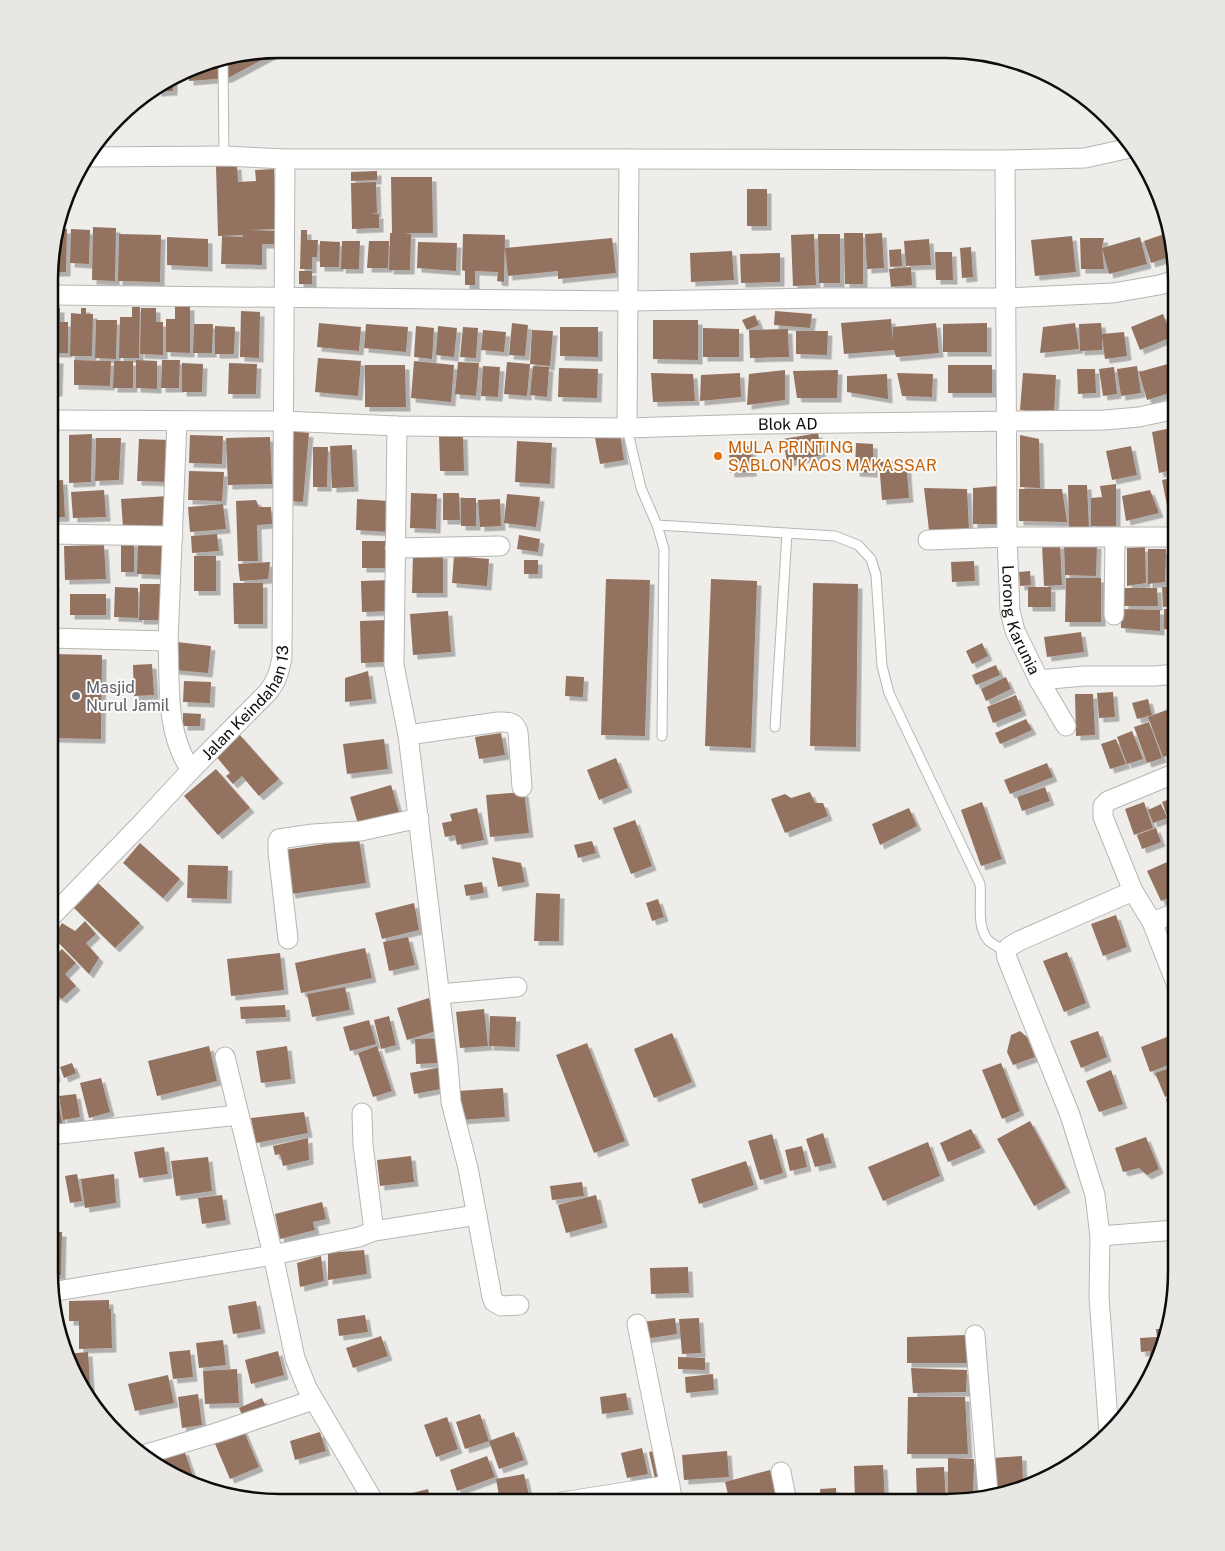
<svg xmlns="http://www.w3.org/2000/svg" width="1225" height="1551" font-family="'Public Sans',sans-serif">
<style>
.building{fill:#937261;filter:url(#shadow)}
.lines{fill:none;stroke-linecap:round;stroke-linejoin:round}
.lane-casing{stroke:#b7b6b3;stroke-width:11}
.street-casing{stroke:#b7b6b3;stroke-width:21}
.lane{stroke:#fff;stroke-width:9}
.street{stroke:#fff;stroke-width:19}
.food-dot{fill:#e8710a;stroke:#fcfaf7;stroke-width:2}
.worship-dot{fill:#6b7280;stroke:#fcfaf7;stroke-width:2}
.labels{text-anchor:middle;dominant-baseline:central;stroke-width:4;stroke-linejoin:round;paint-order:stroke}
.street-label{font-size:16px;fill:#0c0c0b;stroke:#fcfaf7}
.food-label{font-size:16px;fill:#c56008;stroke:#fcfaf7;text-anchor:start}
.worship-label{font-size:16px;fill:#5b616d;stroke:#fcfaf7;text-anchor:start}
.rim{fill:none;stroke:#0c0c0b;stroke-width:2.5}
</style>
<defs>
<filter id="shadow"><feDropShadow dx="4.5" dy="4.5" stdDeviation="0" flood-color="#0004"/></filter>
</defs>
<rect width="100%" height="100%" fill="#eeedea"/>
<path class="building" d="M282,49L228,78L189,81V71L205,61Z
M173,79V91L157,92V89Z
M237,165L238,182L256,181L255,170L274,169L276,229L250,230L275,231L274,244H262V265L221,264L222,236L243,237V235L218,236L216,166Z
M377,171V180L351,181V172Z
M391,177H432L433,233H404L411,234L410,270H389L390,233H392Z
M376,182L377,213L371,214H379V228L352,229L351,183Z
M747,189H767V226H747Z
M93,227L116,228L115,281L92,280Z
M58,229H67L66,272H51V249Z
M71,229L90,230L89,264L70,263Z
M301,230H307V240H318L317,257H312V269H300Z
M1170,232L1173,256L1151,263L1144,241Z
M844,233H863V284H845Z
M882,233L884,268L867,269L865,234Z
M119,234L161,235L160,282L118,281Z
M463,234L505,235L504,282L497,281L498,272L475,271V285H465V271L462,270Z
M814,234L816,285L793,286L791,235Z
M818,234H840V283H819Z
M1072,236L1076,272L1035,276L1031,240Z
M167,237L208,239V267L167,265Z
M1140,237L1147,264L1109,274L1102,248Z
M612,238L616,273L558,279V271L508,276L505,248Z
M1080,238H1104L1102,247L1104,269H1081Z
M929,239L931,265L906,266L904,241Z
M320,241L340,242L339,267H320Z
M342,241H360L359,269H341Z
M369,241H389L388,268H367Z
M418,242L457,243L456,271L417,268Z
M971,247L973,277L962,278L960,248Z
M901,249L902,266L890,267L889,250Z
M732,251L734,280L691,282L690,253Z
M935,252H952L953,280H936Z
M780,253V282L741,283L740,254Z
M911,267L912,285L891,287L889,269Z
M299,271H312V284H299Z
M175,306H190V353L166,352V319H175Z
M132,307H140L139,358H119L120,317H132Z
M51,308H60V322H68V353H51Z
M81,308H86V314H93L92,356H70L71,313L81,314Z
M141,308H156V322H163V355L140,354Z
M241,311L260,312L259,358L240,357Z
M775,311L812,314L810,328L774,325Z
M1176,311V332L1169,314Z
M1163,314L1172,337L1140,350L1131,327Z
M755,315L759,325L747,330L742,320Z
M891,319L893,340V327L936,323L939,353L896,357L894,350L844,354L841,323Z
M96,320H117L116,359L95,358Z
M653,320H698V360L653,359Z
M319,323L361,327L359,351L317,347Z
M512,323L528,325L525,356L509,355Z
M987,323V352H943V324Z
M1075,323L1079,349L1040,353L1043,327Z
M1101,323L1102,334L1124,332L1127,356L1105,359L1102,337V350L1080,351L1079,324Z
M194,324H213L212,353H193Z
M366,324L408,327L406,352L364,348Z
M215,326L235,327L234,354H215Z
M416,326L434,328L432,359L414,357Z
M438,326L457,328L454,357L436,355Z
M463,327L478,328L476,358L460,357Z
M560,327H598V357L560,356Z
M703,328L739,329V357H703Z
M788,329L789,357L750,358L749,330Z
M483,330L506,332L504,352L481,350Z
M532,330L553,331L550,366L530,364Z
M796,331H828L827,355L796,354Z
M318,358L361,361L358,396L315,392Z
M51,359H59L58,392H50Z
M74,360L111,361L110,386L74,385Z
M136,360L157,361V389L136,388Z
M162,360H180L179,388H161Z
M114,361H133V388H113Z
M414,361L454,365L451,402L411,398Z
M458,362L479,363L476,396L455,394Z
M507,362L530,364L527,396L504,394Z
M1175,362L1176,367V391L1147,400L1139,372Z
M182,363L203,364L202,392H182Z
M229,363L257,364L256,394H228Z
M365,365H405L406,407H365Z
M948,365H992V393H948Z
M483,366L500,367L498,397L481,396Z
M533,366L549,367L547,397L530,395Z
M1137,366L1141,393L1121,396L1117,369Z
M1114,367L1117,394L1103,396L1099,369Z
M559,368L598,369L597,398L558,397Z
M1077,369H1095L1096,393L1078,394Z
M785,370V400L747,405L749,374Z
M838,370L837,398H797L793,371Z
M651,373L693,374L695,401L653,402Z
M740,373L741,397L700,401L701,375Z
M897,373L933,374L932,397L902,396Z
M1023,373L1056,375L1054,413L1020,410Z
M887,374L888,399L847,392V376Z
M1176,427V469L1159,473L1152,432Z
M294,431L309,433L303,502L289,501Z
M818,433L822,455L787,462L783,439Z
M92,434L91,482L69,483V435Z
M620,434L624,460L600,464L595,438Z
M190,435L223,436L222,464L189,463Z
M439,435H463L464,471H440Z
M1020,435L1039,439L1040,488L1020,487Z
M270,437L272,484L228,485L226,438Z
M96,438H121L119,480L95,481Z
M139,439L170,440L169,482L137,481Z
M517,441L552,443L550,484L515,482Z
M856,443L873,444V473L855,472Z
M352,445L354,487L332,488L330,446Z
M751,446L752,472L730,473L729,447Z
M1131,446L1137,475L1112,480L1106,451Z
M313,447H328L327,487H313Z
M906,460L909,498L882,500L879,462Z
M189,471L224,472L222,501L188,500Z
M1176,477V515L1169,516L1162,480Z
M63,480L65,517L50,518V481Z
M1116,484V526H1091V498L1102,497L1100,486Z
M1068,485H1087L1089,529H1069Z
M999,486V524H973V488Z
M924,488L967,489L969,530H929Z
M1019,489H1062L1067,522L1019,521Z
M104,490L106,517L73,518L71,492Z
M1150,490L1159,513L1126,521L1122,496Z
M411,493L437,494L436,529L410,528Z
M443,493H459L460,520H443Z
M507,494L540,497L536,527L504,523Z
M168,496L170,525L123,528L121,499Z
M461,498H476V526H461Z
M357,499L389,501L388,532L356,530Z
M500,499L501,526L480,527L478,500Z
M256,500L259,507H271L272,524L257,525L258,561H238L236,501Z
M223,504L226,529L190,532L188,507Z
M217,534L219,551L192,553L191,536Z
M519,535L540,539L538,552L517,549Z
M362,541H390V568H362Z
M121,542H134V572H121Z
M138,542L166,543L165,575L137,574Z
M1060,544L1062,585L1044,586L1042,545Z
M1097,544L1096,576L1065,575L1064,546Z
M104,545L106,579L65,580L64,546Z
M50,547H52L53,582H50Z
M1145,547L1146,583L1127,586V548Z
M1148,549H1166L1165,582L1148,584Z
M1169,551L1176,552V584H1168Z
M413,554H443V593H412Z
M194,556H216V591H194Z
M454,556L489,559L487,586L452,583Z
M524,560H538V574H524Z
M974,561L975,581L952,582L951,562Z
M270,562L268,579L240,581L238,564Z
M1030,571L1031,585L1020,586L1019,572Z
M1066,578H1101V622H1065Z
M606,579L650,580L645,736L601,735Z
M711,579L757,581L751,748L705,746Z
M391,580L392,611L362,612L361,581Z
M233,583H263V624H234Z
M813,583L858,584L856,747L810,746Z
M140,584H167V620H139Z
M50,585H55L51,611L50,610Z
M115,587L138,588V618L114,617Z
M1028,587H1051V607H1028Z
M1162,587H1176V606L1163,607Z
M1123,588H1157L1158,606H1124Z
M70,594H106V615H70Z
M1121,609L1160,610V631L1121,628Z
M1164,609H1176V630L1164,629Z
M448,611L451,652L413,655L410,614Z
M387,620L389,662L361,663L360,621Z
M1081,632L1084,652L1047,657L1044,637Z
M177,642L211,646L208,673L174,670Z
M982,643L988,656L972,664L966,651Z
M50,654L102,655L101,739L50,738Z
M152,664L154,695L134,696L133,665Z
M996,665L1000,675L976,685L972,675Z
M368,671L372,699L345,702V678Z
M566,676L584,677L583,697L565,696Z
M1006,677L1011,689L986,701L981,689Z
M184,681L211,682L210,703L183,702Z
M1113,692L1115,717L1099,718L1097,693Z
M1176,693V704L1171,706L1168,696Z
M1075,694H1093L1095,735L1076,736Z
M1016,695L1022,711L993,723L987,707Z
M1148,699L1152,715L1137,719L1132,703Z
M1169,709L1176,727V753L1163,757L1148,717Z
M183,713L201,714L200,726H183Z
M1026,719L1032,730L1000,744L995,733Z
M1149,722L1162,758L1147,763L1134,727Z
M1132,731L1143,759L1127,764L1117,737Z
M501,733L505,755L479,759L475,737Z
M239,734L279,779L259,796L242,776L233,784L226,776L230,773L215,755Z
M384,739L388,769L347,774L343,744Z
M1116,739L1126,764L1110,769L1101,744Z
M616,758L628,788L599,800L587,770Z
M1047,763L1053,777L1010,794L1004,780Z
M216,769L250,808L218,835L184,796Z
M391,785L399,812L358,824L350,797Z
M1045,787L1050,801L1022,811L1017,797Z
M524,792L529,833L490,837L486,795Z
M810,792L815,803H823L828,816L785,833L771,799L785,794L791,798Z
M1176,797V824L1171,826L1162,802Z
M982,802L1002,859L981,866L961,810Z
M1144,802L1153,828L1134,835L1125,809Z
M1161,804L1167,818L1153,823L1148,810Z
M477,808L484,840L457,845L455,835L445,837L442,823L452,821L450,814Z
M909,808L917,826L880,845L872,824Z
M635,820L652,866L631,874L613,828Z
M1156,828L1161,842L1142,849L1137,835Z
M359,839L366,883L291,894L284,850Z
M592,841L596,853L578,858L574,845Z
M140,843L180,879L163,898L123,863Z
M492,857L521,863L525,882L498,887Z
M1176,858V895L1161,901L1147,871Z
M188,865L228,866L227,899L187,898Z
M482,882L484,893L466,896L464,885Z
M98,883L140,923L115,948L74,908Z
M536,893L560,894L559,941H534Z
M658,899L664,917L652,921L646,903Z
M414,903L419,930L382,939L375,913Z
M1116,915L1127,947L1103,956L1091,924Z
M85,921L96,934L86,943L99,958L89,974L53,937L62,923L75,931Z
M408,937L415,965L389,971L383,942Z
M365,948L372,978L301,993L295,963Z
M62,949L76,963L65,974L76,986L62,999L56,995L49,1001V957L51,959Z
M1067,952L1086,1003L1064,1012L1043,961Z
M280,953L284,990L231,996L227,959Z
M345,987L350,1010L312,1017L307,994Z
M429,998L439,1030L407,1040L397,1008Z
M285,1005L286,1017L241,1019L240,1007Z
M484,1009L488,1046L460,1048L456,1012Z
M389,1016L396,1045L381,1049L374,1020Z
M490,1016L516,1017L515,1047L489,1046Z
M369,1020L376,1044L350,1051L343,1027Z
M1020,1031L1027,1037L1035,1057L1013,1065L1007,1052L1011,1035Z
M1098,1031L1107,1057L1081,1068L1070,1041Z
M672,1033L692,1082L654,1098L634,1049Z
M1172,1035L1176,1046V1062L1150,1072L1141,1047Z
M440,1038L441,1063L416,1064L415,1039Z
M49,1043L56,1077L49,1079Z
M587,1043L625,1141L594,1153L556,1055Z
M209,1046L217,1081L157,1096L148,1061Z
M287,1046L291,1079L261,1083L256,1051Z
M377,1046L392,1091L373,1097L358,1053Z
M72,1063L76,1073L64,1078L60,1067Z
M1001,1063L1020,1111L1002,1119L982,1070Z
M1176,1066V1092L1165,1097L1155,1073Z
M442,1067L446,1088L414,1094L410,1073Z
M1111,1070L1123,1104L1099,1112L1086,1081Z
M101,1078L110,1112L89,1118L80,1083Z
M503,1088L505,1117L459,1120L457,1091Z
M76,1094L80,1117L63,1120L59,1096Z
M1176,1095V1113L1171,1116L1166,1099Z
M57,1096L63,1127L49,1130V1098Z
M304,1112L308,1133L256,1143L251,1118Z
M1030,1121L1066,1188L1034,1206L997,1139Z
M971,1129L981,1148L948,1162L940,1143Z
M823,1133L832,1163L815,1167L806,1139Z
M772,1134L783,1173L760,1180L748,1141Z
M1146,1137L1159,1169L1147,1175L1139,1168L1123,1172L1115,1148Z
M308,1138L309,1160L283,1166L280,1154L275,1155L273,1146Z
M928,1142L940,1176L883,1201L868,1167Z
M802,1146L807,1167L790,1171L785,1150Z
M164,1147L168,1174L139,1178L134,1152Z
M411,1156L414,1182L380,1186L377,1160Z
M208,1157L212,1191L176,1196L171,1161Z
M746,1161L754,1185L699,1204L691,1179Z
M77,1174L82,1201L70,1203L65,1176Z
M114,1174L116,1203L85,1208L81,1179Z
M582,1182L584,1196L552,1200L550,1186Z
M222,1195L226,1220L202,1224L198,1198Z
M596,1195L603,1223L566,1233L558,1205Z
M322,1202L326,1219L313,1222L315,1230L280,1239L275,1214Z
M49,1232H62L61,1275H49Z
M364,1250L367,1274L328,1280V1253Z
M321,1256L324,1281L300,1287L297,1263Z
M688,1267L689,1293L651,1294L650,1268Z
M109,1300V1309H111L112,1348L79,1349V1321H69V1301Z
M256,1301L261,1329L233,1334L228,1306Z
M365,1315L368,1332L339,1336L337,1319Z
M675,1318L677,1334L644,1339L642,1322Z
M699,1318L701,1353L682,1354L679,1319Z
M1156,1329H1161V1334L1154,1358H1151L1150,1351L1141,1352L1140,1338L1157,1337Z
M966,1335L967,1363H907V1337Z
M381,1336L388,1356L353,1368L346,1348Z
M223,1340L226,1365L199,1368L196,1343Z
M190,1350L193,1377L173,1379L169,1352Z
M278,1351L284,1375L251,1384L245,1360Z
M88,1352L91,1399L80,1387L66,1354Z
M678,1357L705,1358V1370L678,1369Z
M911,1368L967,1370L966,1392L913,1393Z
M237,1369L239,1403L205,1404L203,1371Z
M713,1374L714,1390L686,1393L685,1377Z
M168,1375L174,1403L135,1411L128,1384Z
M626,1393L629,1410L602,1414L600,1397Z
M198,1394L202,1425L182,1428L178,1397Z
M908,1397H965L968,1454H907Z
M262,1398L267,1409L244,1419L239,1408Z
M480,1414L489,1441L465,1449L456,1422Z
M447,1417L458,1449L436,1457L424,1425Z
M242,1427L259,1467L230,1479L213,1439Z
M320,1432L326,1451L295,1460L290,1441Z
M514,1432L524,1460L499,1469L489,1441Z
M642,1448L648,1474L627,1478L621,1453Z
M184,1450L193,1476L184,1480L151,1463Z
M659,1450L666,1477L655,1479L649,1452Z
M727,1451L729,1477L684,1480L682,1455Z
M487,1456L495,1477L457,1491L450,1470Z
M1022,1456L1023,1483L994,1492L992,1458Z
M948,1458L974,1459L973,1498L960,1502H948Z
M883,1465L885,1502H855L854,1466Z
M944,1467L946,1502H917L916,1468Z
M770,1470L779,1502H730L725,1482Z
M524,1474L529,1495L500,1501L496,1479Z
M836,1488L837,1502H821L820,1489Z
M428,1489L431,1502H394L393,1498Z
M482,1494L484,1502H463L462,1499Z"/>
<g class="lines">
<defs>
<path id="lane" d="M223,58L224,156
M627,428L641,488L657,525L664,549L662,736
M657,525L835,536L858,545L871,559L876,575L882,666L889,693L980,884C982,901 976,926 988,940C993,945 1000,948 1006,951
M775,727L787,533"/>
<g id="street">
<path d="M285,159H629L627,428"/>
<path id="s1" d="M629,159L1005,160L1007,537L1010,611L1015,631L1039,680L1084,676H1155L1176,674"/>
<path d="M1005,160L1085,158L1130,148"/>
<path d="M51,295L627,301L821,298H1006L1113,293L1159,285L1176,280"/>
<path id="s2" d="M50,420L282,421L397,426L627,428L756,424L1105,420L1139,417L1176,409"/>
<path d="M397,426L394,665L408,735L448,1064L451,1102L468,1168L492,1297L494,1302L501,1306L519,1305"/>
<path d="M50,534L173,536"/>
<path d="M928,540L1007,537H1176"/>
<path d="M395,548L500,546"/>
<path d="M1114,615L1115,537"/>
<path d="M50,638L168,641L177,421"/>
<path d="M168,641C170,684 165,733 191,770"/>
<path d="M1039,680L1066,726"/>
<path d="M408,735L498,722C507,722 515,721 518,732L522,787"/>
<path d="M1133,891L1152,922L1176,913"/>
<path id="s3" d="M49,919L143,822L191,770L268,692C277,681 279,672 282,658L285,159L224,156L86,157"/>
<path d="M1152,922L1176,983"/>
<path d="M288,939L278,852V841L279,839L313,834L361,831L419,818"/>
<path d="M440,994L517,987"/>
<path d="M225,1057L273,1255L295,1358L307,1388L374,1502"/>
<path d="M362,1113L363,1145L374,1231"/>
<path d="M49,1135L239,1115"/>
<path d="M1100,1236L1176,1230"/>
<path d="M51,1292L273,1255L359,1237L374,1231L477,1215"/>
<path d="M637,1324L673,1502"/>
<path d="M975,1335L988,1493"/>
<path d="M1109,1434L1099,1297L1100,1236L1095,1195L1070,1115L1007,958L1006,951L1009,947L1019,941L1133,891L1103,817V806L1108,801L1176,773"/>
<path d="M143,1455L216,1433L313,1400"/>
<path d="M781,1472L787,1502"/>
<path d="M562,1502L670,1485"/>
</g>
</defs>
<use href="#lane" class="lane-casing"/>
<use href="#street" class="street-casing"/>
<use href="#lane" class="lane"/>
<use href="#street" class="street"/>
</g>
<circle class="food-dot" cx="718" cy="456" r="5"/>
<circle class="worship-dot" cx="76" cy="696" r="5"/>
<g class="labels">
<g class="street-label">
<text stroke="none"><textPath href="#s2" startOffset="738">Blok AD</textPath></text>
<text stroke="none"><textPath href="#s1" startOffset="838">Lorong Karunia</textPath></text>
<text stroke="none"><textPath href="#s3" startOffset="295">Jalan Keindahan 13</textPath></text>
</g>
<g class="food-label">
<text x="728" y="447">MULA PRINTING<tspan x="728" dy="18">SABLON KAOS MAKASSAR</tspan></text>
</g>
<g class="worship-label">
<text x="86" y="687">Masjid<tspan x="86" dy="18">Nurul Jamil</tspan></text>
</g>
</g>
<path d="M0 0H1225V1551H0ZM280 58H946A222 222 0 0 1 1168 280V1272A222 222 0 0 1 946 1494H280A222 222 0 0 1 58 1272V280A222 222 0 0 1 280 58Z" fill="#e9e7e4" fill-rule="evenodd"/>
<path class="rim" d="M280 58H946A222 222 0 0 1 1168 280V1272A222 222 0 0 1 946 1494H280A222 222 0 0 1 58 1272V280A222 222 0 0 1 280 58Z"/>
</svg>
